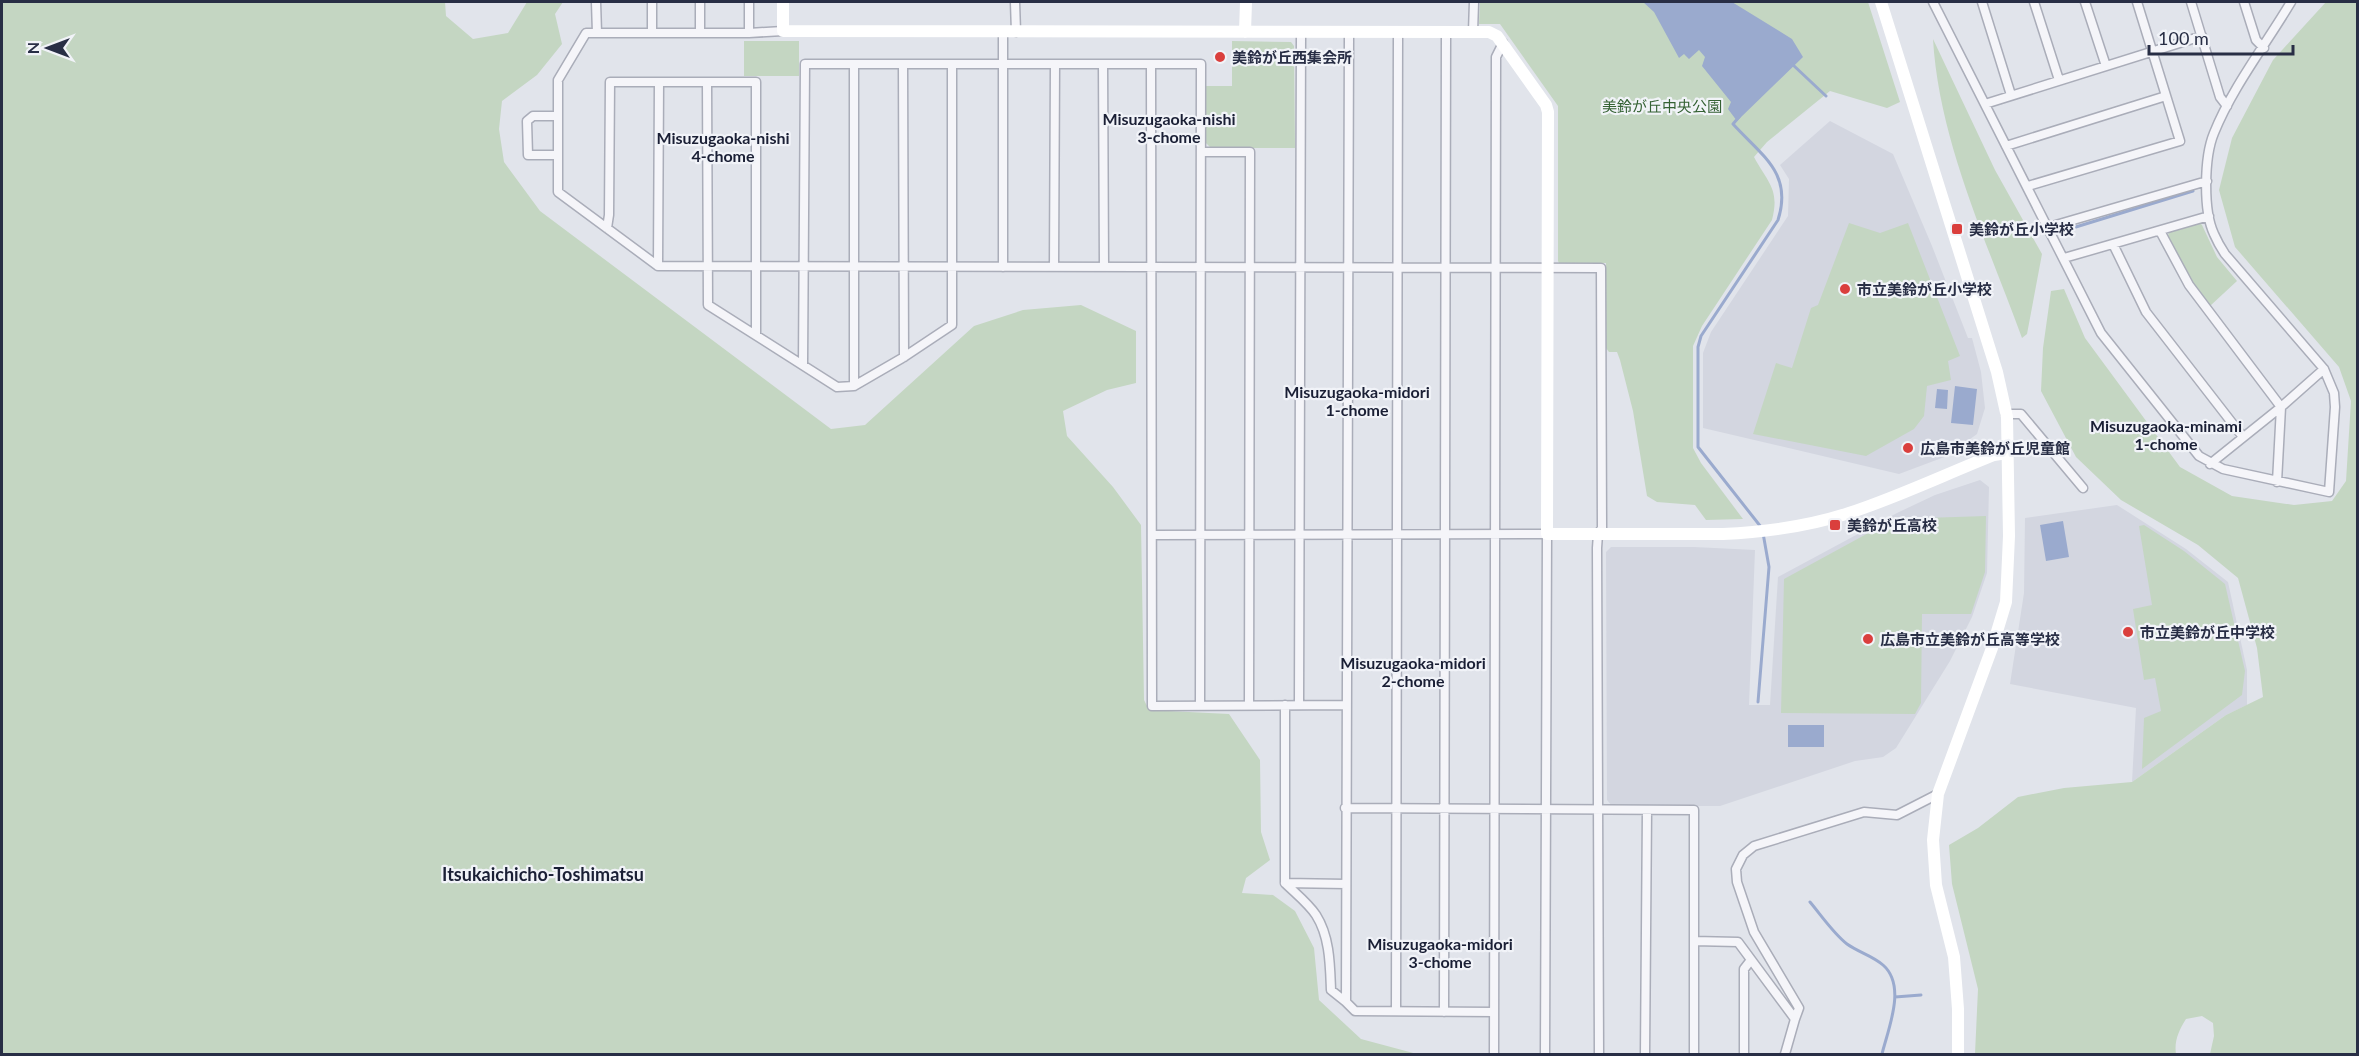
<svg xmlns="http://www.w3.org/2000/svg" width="2359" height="1056" font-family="Lato,'Noto Sans JP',sans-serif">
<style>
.built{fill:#d3d6e0}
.green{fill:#c4d6c2}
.water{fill:#9aaace}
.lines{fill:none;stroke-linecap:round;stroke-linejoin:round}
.stream{stroke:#9aaace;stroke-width:3}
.street-casing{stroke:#aaadb9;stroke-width:11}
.street{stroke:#f5f5f9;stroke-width:8}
.secondary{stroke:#fff;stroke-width:12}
.poi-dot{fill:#da3f3d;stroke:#f1f3f8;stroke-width:2}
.labels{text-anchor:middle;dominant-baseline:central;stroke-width:4.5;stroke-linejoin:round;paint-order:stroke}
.poi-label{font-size:15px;font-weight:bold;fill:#282e45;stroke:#f1f3f8;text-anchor:start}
.park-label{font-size:15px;fill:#356234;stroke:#f1f3f8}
.neighbourhood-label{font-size:16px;font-weight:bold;fill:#1a1f35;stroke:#f1f3f8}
.quarter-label{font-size:18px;font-weight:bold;fill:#1a1f35;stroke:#f1f3f8}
</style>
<rect width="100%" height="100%" fill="#e1e4eb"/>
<path class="built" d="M1830,121L1893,154L1932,246L1968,338H1972L1981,372L1985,408L1977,434L1947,456L1899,474L1703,428V353L1711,332L1788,216L1789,179L1780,165Z
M1980,480L1989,487L1987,573L1972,617L1950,661L1896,748L1883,757L1855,761L1720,806H1612L1607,800L1606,552L1611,547H1694L1755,550L1749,705H1770L1778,577L1897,513L1935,495Z
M2117,505L2186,549L2228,582L2247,670V705L2226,715L2132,782L2136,708L2010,684L2024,593L2025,518Z"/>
<path class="green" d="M2,2H445L446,16L473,39L508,33L527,2H563L555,14L562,44L537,75L502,101L499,129L504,162L540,211L831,429L865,425L974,326L1023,310L1081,305L1136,331V383L1107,390L1063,411L1067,436L1113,487L1141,525L1144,700L1149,710L1229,714L1260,760L1261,832L1270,860L1246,878L1242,893L1273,895L1295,911L1314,948L1319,1000L1361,1039L1417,1054H2Z
M1480,2H1868L1900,102L1887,108L1830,91L1767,142L1754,157C1768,183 1780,189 1772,220L1702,326L1693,346V448L1701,463L1743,519L1706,520L1695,505L1657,502L1647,496L1633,411L1620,360L1617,352H1609L1606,348V263H1559L1558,261V106L1500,24H1479Z
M2326,2H2358L2357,1054H2210L2214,1036L2213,1023L2202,1016L2186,1019C2179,1030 2174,1041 2176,1054H1975L1978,989L1952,884L1949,845L1978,828L2018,797L2064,788L2132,782L2226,715L2263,697L2257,648L2238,578L2198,545L2121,500L2076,457L2041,391L2043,348L2051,291L2064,289L2085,338L2180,467L2232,496L2294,505L2332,501L2346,481L2351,401L2339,367L2235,247L2219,190L2232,138L2273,60Z
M1933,39L1995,170L2042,254L2027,334L2022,338C1987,242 1939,141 1933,39Z
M744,41H799V76H744Z
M1232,41L1291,42L1294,46L1295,148H1211L1205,142L1206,86H1232Z
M2198,221L2202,225L2217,257L2237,281L2210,306L2192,284L2168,236L2169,232Z
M1849,223L1880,233L1908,223L1960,356L1948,361L1951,380L1927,386L1924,416L1914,429L1866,456L1753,434L1776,363L1792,368L1811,308L1818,305Z
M1986,516L1985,572L1971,614H1922L1921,703L1915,714L1781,713L1784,579L1894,519Z
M2144,525L2184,551L2225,584L2245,671L2242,695L2142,769L2144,718L2161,711L2155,678L2144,680L2133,609L2152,605L2139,526Z"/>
<path class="water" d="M1643,2H1732L1792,39L1803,57L1737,121L1728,109L1731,102L1702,66L1705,57L1699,50L1689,59L1684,54L1679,58L1654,12Z
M1955,386L1977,389L1973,425L1951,423Z
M1937,389L1948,390L1947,409L1935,408Z
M2063,521L2069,557L2046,561L2040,525Z
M1788,725H1824V747H1788Z"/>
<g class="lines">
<path class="stream" d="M1792,64L1826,96
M1739,117L1733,124C1762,156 1793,173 1778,220L1701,336L1698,347V447L1761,527
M2066,230L2193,191
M1758,702L1769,567L1763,533
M1810,902C1821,915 1833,933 1847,944C1858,952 1873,956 1883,965C1907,986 1888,1029 1882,1054
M1895,997L1921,995"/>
<defs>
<path id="street" d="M596,2L597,33
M700,2V33
M749,2V33
M1015,2L1016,32
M1933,2L2101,333L2199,456L2223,469L2329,492L2335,407L2334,393L2324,369L2225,254C2221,248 2217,241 2214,234C2203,211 2204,157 2214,133C2232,88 2266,44 2291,2
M1982,2L2011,95
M2034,2L2059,80
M2085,2L2106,66
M2191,2L2220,97L2227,106
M2244,2L2256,40L2264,48
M783,31L749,33H586L558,80V192L658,266L1601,268L1602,528L1598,534L1597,548L1599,1054
M1003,32V267
M1473,32L1474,2
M652,33V2
M1349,33L1346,1002L1355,1011L1494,1012
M903,64L904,357
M1103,64L1104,267
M1151,64L1152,706L1346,705
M707,82L708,305L837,387L854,386L904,357L952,325V64
M1985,104L2202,36
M558,116H533L527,121L528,155H558
M2006,146L2166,96
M1202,152H1250L1249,705
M2028,186L2180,141L2137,2
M2049,227L2207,181
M607,228L609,215L610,82H756V334
M2160,231L2189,285L2281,407L2277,482
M2113,244L2146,312L2243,437
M2064,258L2209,216
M658,266L659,82
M1054,267L1055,64
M803,365L805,64H1201L1200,705
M854,386V64
M2006,414H2021L2083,488
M2210,464L2281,407L2324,369
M1152,535L1547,534L1545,1054
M1285,705V883L1346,884
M1299,705L1301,32
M1345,808L1694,810V1054
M1285,883C1295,893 1308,903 1316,915C1330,937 1330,965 1331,990L1346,1002
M1694,941L1738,942L1795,1019L1785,1054
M1396,1011L1398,33
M1444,1012L1446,32
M1795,1019L1799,1008L1754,932L1737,882L1736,869L1743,855L1754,846L1864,812L1897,815L1938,794
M1494,1054L1496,57L1503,43
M1645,1054L1647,810
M1744,1054V969L1751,960"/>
</defs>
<use href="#street" class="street-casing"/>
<use href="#street" class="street"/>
<path class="secondary" d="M783,2V31L1473,32H1489L1497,36L1546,105L1548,112L1547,534H1723C1766,532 1809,526 1849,513C1898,497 1946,474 1994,455L2007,453
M1881,2L1997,372L2007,417L2009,536L2006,602L1992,648L1938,794L1933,840L1936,885L1954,957L1958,1009V1054
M1245,32L1246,2"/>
</g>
<g class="poi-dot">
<circle cx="1220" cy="57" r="6"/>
<rect x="1951" y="223" width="12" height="12" rx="3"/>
<circle cx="1845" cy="289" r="6"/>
<circle cx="1908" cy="448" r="6"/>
<rect x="1829" y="519" width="12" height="12" rx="3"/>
<circle cx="2128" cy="632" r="6"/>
<circle cx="1868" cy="639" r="6"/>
</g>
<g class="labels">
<g class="poi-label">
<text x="1232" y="57">美鈴が丘西集会所</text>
<text x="1969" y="229">美鈴が丘小学校</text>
<text x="1857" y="289">市立美鈴が丘小学校</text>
<text x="1920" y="448">広島市美鈴が丘児童館</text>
<text x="1847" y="525">美鈴が丘高校</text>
<text x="2140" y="632">市立美鈴が丘中学校</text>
<text x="1880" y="639">広島市立美鈴が丘高等学校</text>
</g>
<g class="park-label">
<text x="1662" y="106">美鈴が丘中央公園</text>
</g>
<g class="neighbourhood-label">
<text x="1169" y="118">Misuzugaoka-nishi<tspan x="1169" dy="18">3-chome</tspan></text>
<text x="723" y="137">Misuzugaoka-nishi<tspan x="723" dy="18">4-chome</tspan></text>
<text x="1357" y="391">Misuzugaoka-midori<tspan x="1357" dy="18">1-chome</tspan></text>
<text x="2166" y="425">Misuzugaoka-minami<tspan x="2166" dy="18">1-chome</tspan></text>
<text x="1413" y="662">Misuzugaoka-midori<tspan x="1413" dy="18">2-chome</tspan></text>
<text x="1440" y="943">Misuzugaoka-midori<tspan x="1440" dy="18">3-chome</tspan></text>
</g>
<g class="quarter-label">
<text x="543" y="874">Itsukaichicho-Toshimatsu</text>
</g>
</g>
<rect width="2359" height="1056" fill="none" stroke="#282e45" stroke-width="6"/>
<g transform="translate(48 48) rotate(270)" stroke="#f1f3f8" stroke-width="4.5" paint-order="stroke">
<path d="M0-4.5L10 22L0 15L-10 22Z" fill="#282e45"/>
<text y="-9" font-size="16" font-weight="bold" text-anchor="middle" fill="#282e45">N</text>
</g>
<path d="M2149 45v9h144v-9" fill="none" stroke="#282e45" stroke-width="3"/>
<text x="2158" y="45" font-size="18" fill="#282e45" stroke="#f1f3f8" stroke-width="4.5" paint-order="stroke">100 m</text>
</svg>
